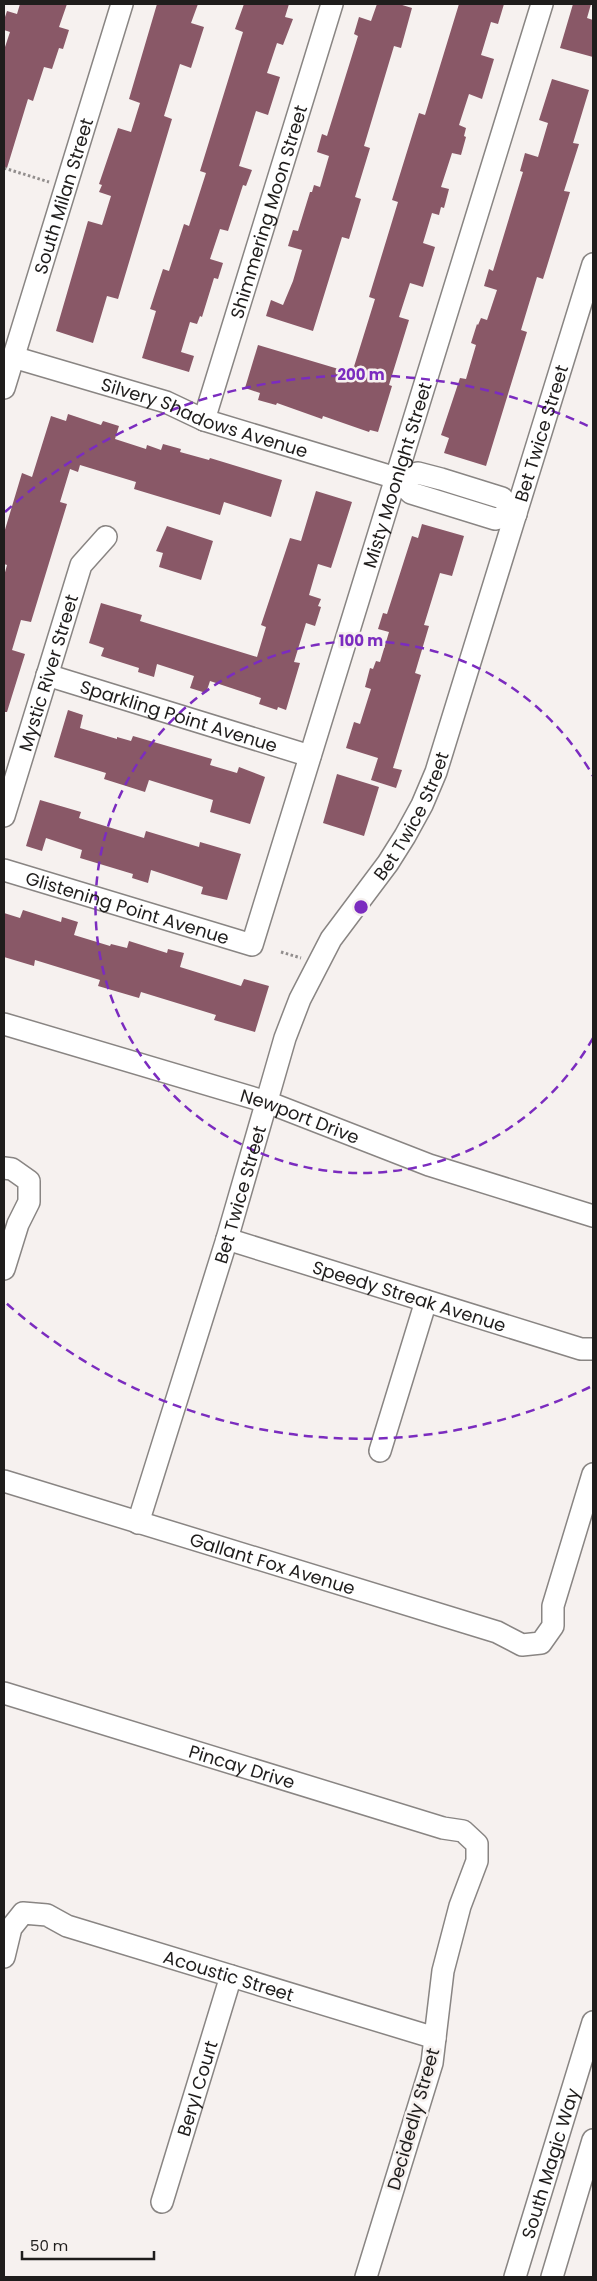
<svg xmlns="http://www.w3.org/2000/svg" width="597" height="2281" font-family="Poppins,sans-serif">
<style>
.building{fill:#895867}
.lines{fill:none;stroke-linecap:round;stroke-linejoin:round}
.minor-casing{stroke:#898583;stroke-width:24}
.path{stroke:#928e8d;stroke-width:3;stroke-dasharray:2.5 2.5;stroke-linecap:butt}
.minor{stroke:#fff;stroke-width:21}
.ring{fill:none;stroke:#7b2cbf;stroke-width:2.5;stroke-dasharray:9 6}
.labels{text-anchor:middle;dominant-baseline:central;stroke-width:5;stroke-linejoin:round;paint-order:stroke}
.street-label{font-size:18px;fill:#1f1d1c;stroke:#f6f1ef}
.centre{fill:#7b2cbf;stroke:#f6f1ef;stroke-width:2.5}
.ring-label{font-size:15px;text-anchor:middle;font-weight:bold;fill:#7b2cbf;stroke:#f6f1ef;stroke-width:5;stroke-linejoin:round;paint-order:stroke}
</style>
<rect width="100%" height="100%" fill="#f6f1ef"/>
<path class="building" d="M20,4H67L59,27L69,30L63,49L59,48L52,69L44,67L33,101L28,99L7,168L4,167V50L10,32L4,30V20L7,11L17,14Z
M157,4H198L191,23L204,27L191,68L180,64L164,116L172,119L118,299L107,296L93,343L56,331L88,221L102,225L111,196L99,192L102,185L99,184L118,128L131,132L140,103L129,99Z
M244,4H289L285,17L293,19L283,45L277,43L267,73L280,77L268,115L256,111L239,166L252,170L246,186L243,185L228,231L220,229L210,259L223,263L218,279L214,278L202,317L200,316L197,324L190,322L181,352L194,356L189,372L142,358L156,311L150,309L163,269L169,271L184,224L189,226L206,173L200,171L243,32L235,29Z
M377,4H399L412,8L401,48L394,46L364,146L370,148L355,197L361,199L349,239L342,237L313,331L266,316L271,300L283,305L293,281L302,250L288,246L293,230L298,231L310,192H312L314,185L320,187L329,156L317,152L322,134L327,136L350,62L358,36L354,34L359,17L371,21Z
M459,4H504L498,24L491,22L481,55L494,59L482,99L469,94L459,125L466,128L464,136L466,137L461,155L452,153L441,187L449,189L444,208L441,207L439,215L432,213L423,243L435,247L423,287L410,283L399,317L409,320L389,385L392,386L378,432L370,430L369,432L323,416L322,419L277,403L276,405L258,400L260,393L245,388L258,345L352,373L375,299L369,297L398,202L392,200L419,113L425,115Z
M573,4H591L587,18L593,20V57L560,48Z
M552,79L589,90L573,143L579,144L564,191L570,192L543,279L537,277L521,330L527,332L486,466L444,453L449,438L441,435L460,378L466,379L476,345L471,343L477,324L478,325L481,318L487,320L497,290L484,286L489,269L493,271L523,172L520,171L525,153L538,157L548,123L539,120Z
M68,414L101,425L103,421L119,426L115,439L146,449L147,445L161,450L163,444L181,449L180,452L209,460L210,458L282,480L271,517L224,502L220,515L134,489L136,482L80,465L78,472L70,469L60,502L67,504L31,622L21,620L12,650L25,654L7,712H4V576L7,565L4,564V533L22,473L32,477L51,416L66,421Z
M316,491L352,502L331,568L318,564L309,595L321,599L318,606L321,607L315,626L306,623L294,662L300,663L286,710L278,707L277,710L259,704L261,698L210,681L206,693L190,688L194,676L157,664L154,677L138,672L139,668L101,656L104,648L89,643L101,603L142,615L140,621L257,657L266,627L261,625L290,538L301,541Z
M422,524L464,536L452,576L440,573L424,625L429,626L415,673L421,675L393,768L402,770L396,788L371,780L378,758L346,748L354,722L360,724L371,689L365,687L370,668L373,669L376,661L380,662L389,632L378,629L383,613L387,614L412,536L418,538Z
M167,526L213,541L201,580L159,567L163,553L156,551Z
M68,710L83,715L80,728L117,739V737L131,741L133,736L212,759L210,765L237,773L239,767L265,777L250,824L210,812L213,800L149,780L145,792L104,779L106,773L54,757Z
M337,774L379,787L364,836L323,823Z
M40,800L81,812L79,818L144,838L146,831L199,847L200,842L241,854L227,900L201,894L203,887L151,870L148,883L132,878L133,874L80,858L82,850L46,838L42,851L26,846Z
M23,910L61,922L62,917L78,922L74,935L110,946L111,944L127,948L129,941L167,953L168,949L184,953L180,967L241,986L244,979L269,986L255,1032L214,1020L216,1015L141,992L139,998L98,986L100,980L35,960L34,966L4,957V913L20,918Z"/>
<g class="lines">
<defs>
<g id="minor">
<path id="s1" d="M13,357L166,402L204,420L396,478L411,493L495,519L516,514L502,498L441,479L418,473L396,478"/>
<path id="s2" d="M4,388L122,4"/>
<path id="s3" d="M204,420L332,4"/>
<path id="s4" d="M47,675L310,756"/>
<path id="s5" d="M4,816L81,565L106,537"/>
<path id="s6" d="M4,870L252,945L542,4"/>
<path id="s7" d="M4,1024L267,1102L429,1165L593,1216"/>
<path d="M4,1168L12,1169L29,1181V1202L18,1224L4,1269"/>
<path id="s8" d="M227,1239L581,1349H593"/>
<path d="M380,1451L426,1301"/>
<path id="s9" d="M4,1481L497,1632L522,1645L541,1643L553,1626V1606L593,1474"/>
<path id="s10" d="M138,1523L227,1239L285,1038L300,999L331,939L388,863L405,836L422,805L436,772L593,264"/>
<path id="s11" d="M4,1693L443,1828L463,1831L477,1844V1861L460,1906L443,1971L432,2063L366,2277"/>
<path id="s12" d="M4,1957L11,1928L23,1913L47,1915L67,1926L435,2038"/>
<path id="s13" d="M162,2202L231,1976"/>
<path id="s14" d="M515,2277L593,2022"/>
<path d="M552,2277L593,2140"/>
</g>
</defs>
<use href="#minor" class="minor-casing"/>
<path class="path" d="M4,168L49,182
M281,952L301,958"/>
<use href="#minor" class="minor"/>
</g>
<g class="ring">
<path d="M593 1038A266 266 0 1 1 593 776"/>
<path d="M590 1387A532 532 0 0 1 5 1302M5 512A532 532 0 0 1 590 427"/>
</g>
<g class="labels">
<g class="street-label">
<text stroke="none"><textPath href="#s2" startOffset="201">South Milan Street</textPath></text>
<text stroke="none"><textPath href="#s3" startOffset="218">Shimmering Moon Street</textPath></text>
<text stroke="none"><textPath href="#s1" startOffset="201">Silvery Shadows Avenue</textPath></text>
<text stroke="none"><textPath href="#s10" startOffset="1169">Bet Twice Street</textPath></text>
<text stroke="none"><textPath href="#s6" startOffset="751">Misty Moonlght Street</textPath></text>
<text stroke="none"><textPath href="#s5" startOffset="150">Mystic River Street</textPath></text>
<text stroke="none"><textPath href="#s4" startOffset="138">Sparkling Point Avenue</textPath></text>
<text stroke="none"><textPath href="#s10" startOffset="764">Bet Twice Street</textPath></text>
<text stroke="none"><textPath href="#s6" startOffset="129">Glistening Point Avenue</textPath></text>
<text stroke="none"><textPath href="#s7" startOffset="310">Newport Drive</textPath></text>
<text stroke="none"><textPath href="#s10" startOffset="344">Bet Twice Street</textPath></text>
<text stroke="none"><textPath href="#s8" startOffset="191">Speedy Streak Avenue</textPath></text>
<text stroke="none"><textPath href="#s9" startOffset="281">Gallant Fox Avenue</textPath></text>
<text stroke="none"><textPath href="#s11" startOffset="249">Pincay Drive</textPath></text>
<text stroke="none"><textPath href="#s12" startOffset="265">Acoustic Street</textPath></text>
<text stroke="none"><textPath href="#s13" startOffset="119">Beryl Court</textPath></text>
<text transform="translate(413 2119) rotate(-74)">Decidedly Street</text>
<text stroke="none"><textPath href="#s14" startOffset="119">South Magic Way</textPath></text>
</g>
</g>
<circle cx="361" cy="907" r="8" class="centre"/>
<g class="ring-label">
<text x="361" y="380">200 m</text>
<text x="361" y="646">100 m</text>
</g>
<rect width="597" height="2281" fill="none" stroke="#1f1d1c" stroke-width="10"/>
<path d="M22 2251v8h132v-8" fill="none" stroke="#1f1d1c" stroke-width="2.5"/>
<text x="30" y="2251" font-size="15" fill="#1f1d1c" stroke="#f6f1ef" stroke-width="4" paint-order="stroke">50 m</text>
</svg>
